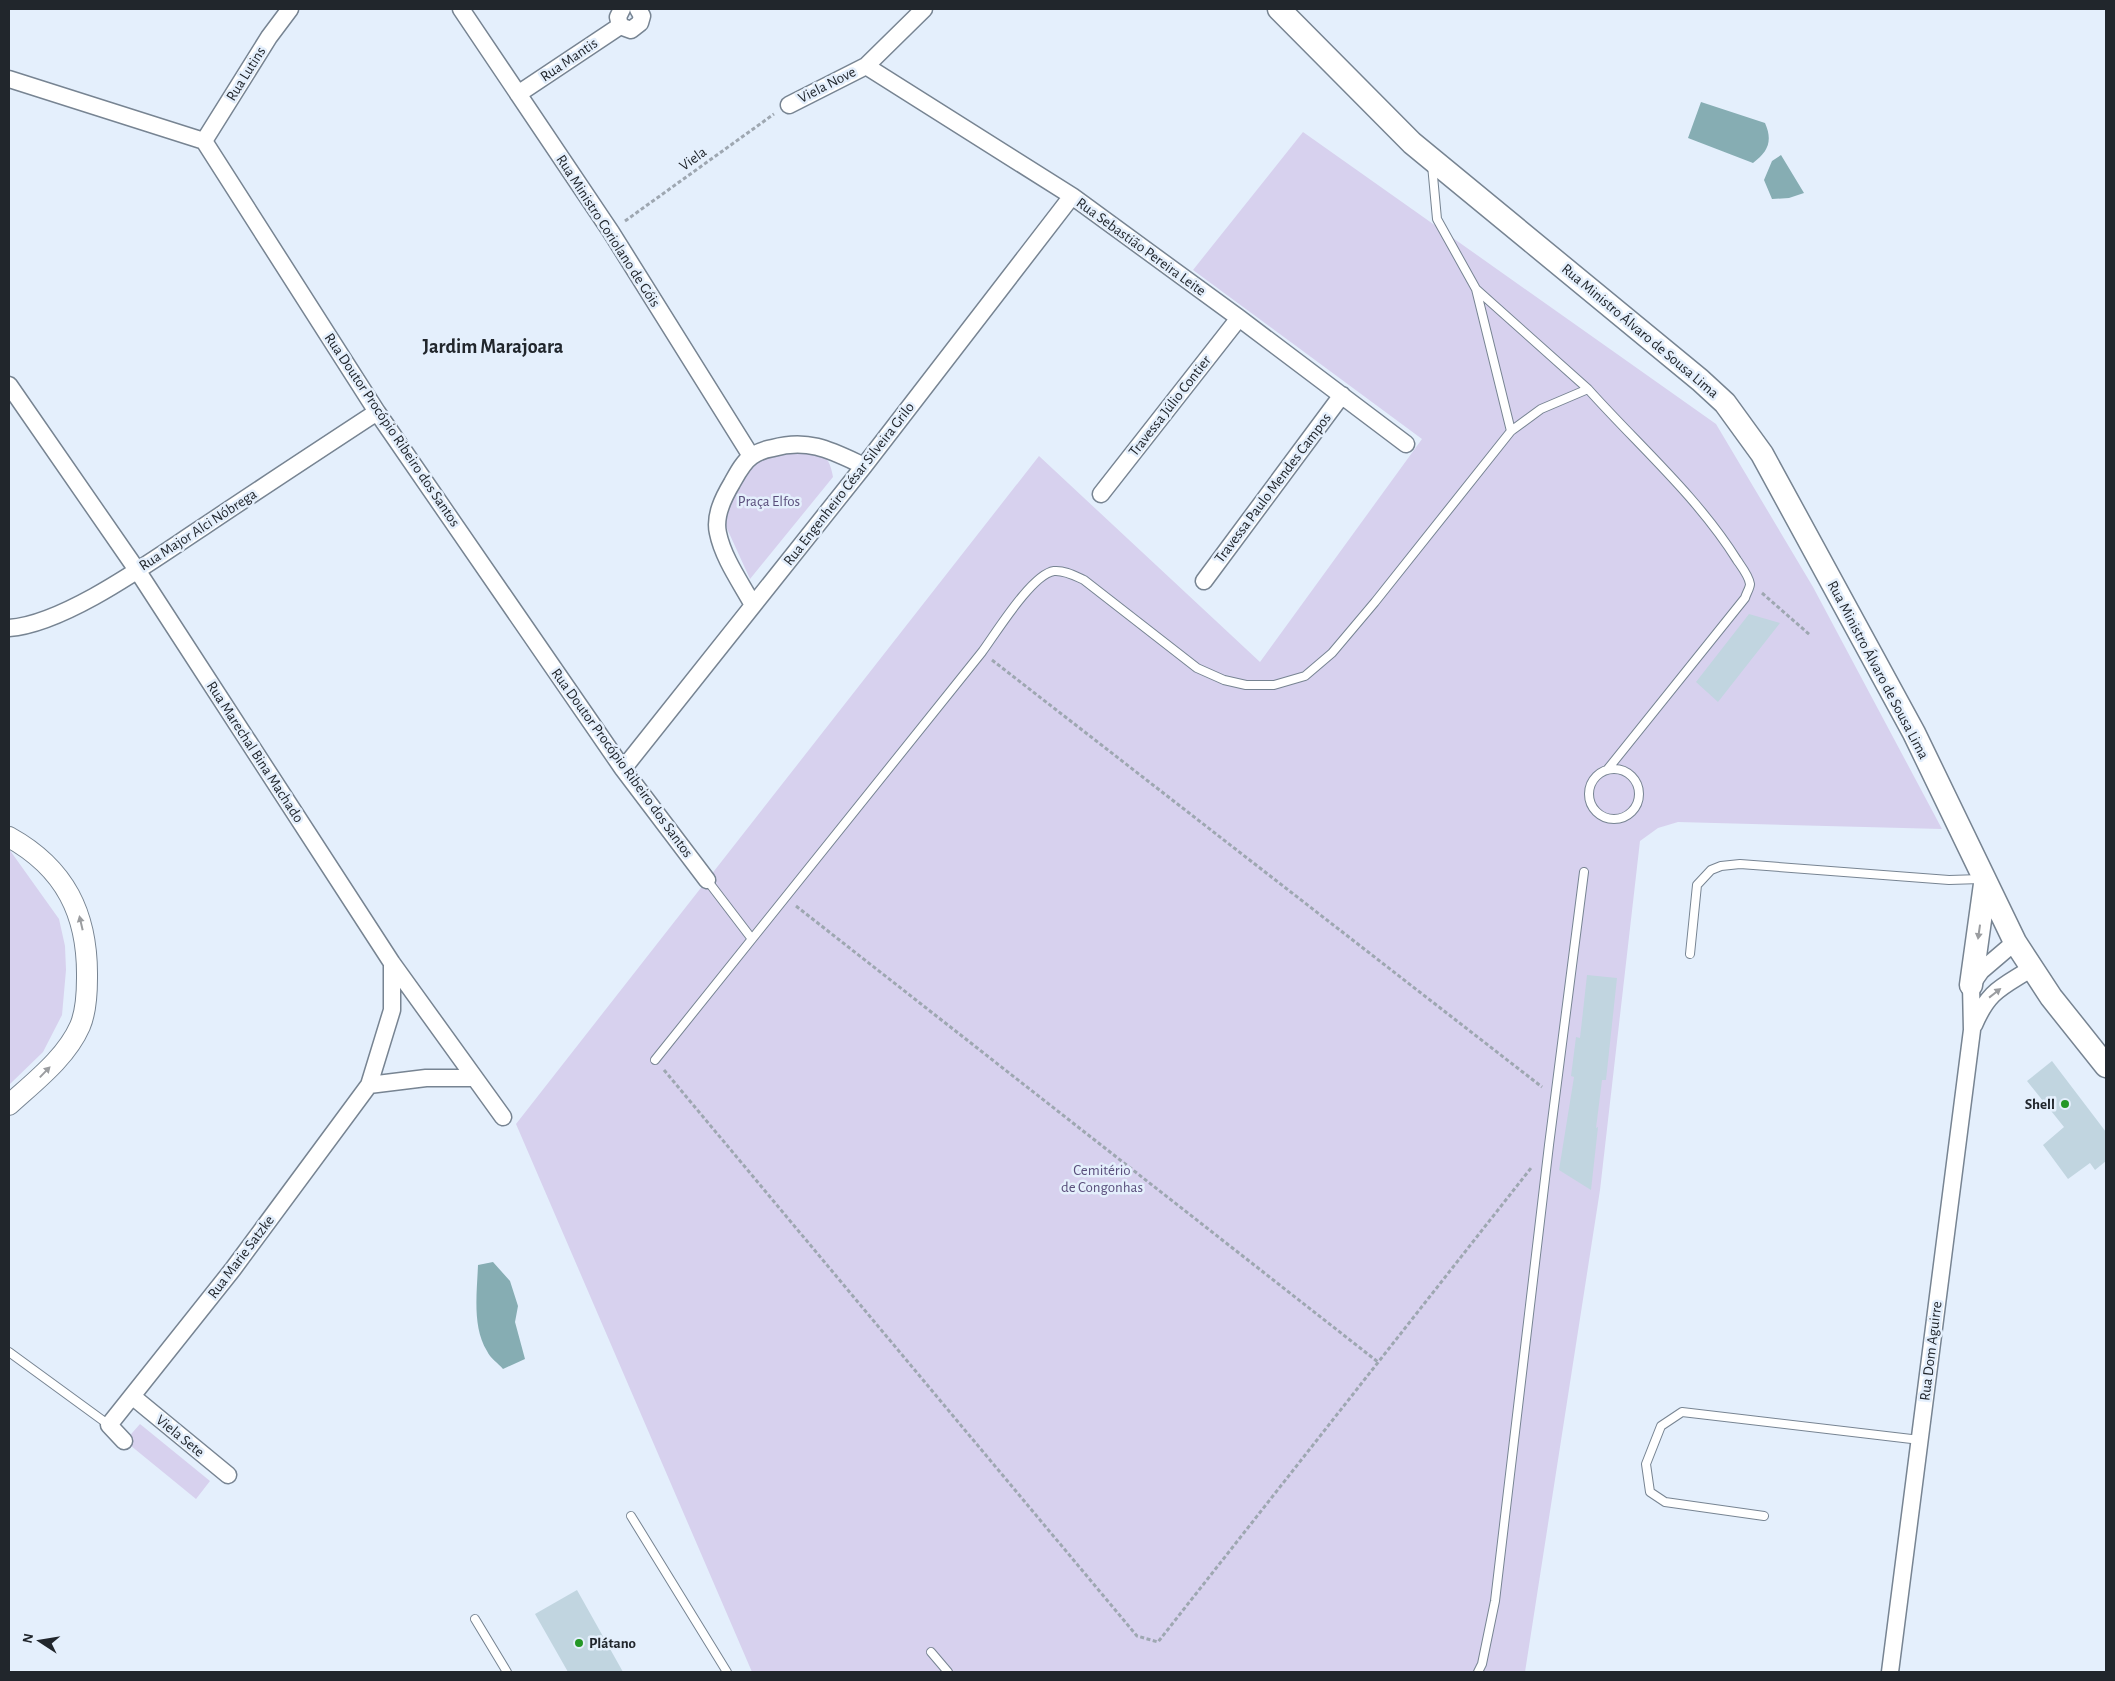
<svg xmlns="http://www.w3.org/2000/svg" width="2115" height="1681" font-family="'Alegreya Sans',sans-serif">
<style>
.green{fill:#d7d1ee}
.water{fill:#86adb3}
.building{fill:#c1d5e0}
.lines{fill:none;stroke-linecap:round;stroke-linejoin:round}
.service-casing{stroke:#778492;stroke-width:10}
.minor-casing{stroke:#778492;stroke-width:19}
.tertiary-casing{stroke:#778492;stroke-width:22}
.secondary-casing{stroke:#778492;stroke-width:25}
.path{stroke:#9ea7b1;stroke-width:3;stroke-dasharray:4 2.5;stroke-linecap:butt}
.service{stroke:#fff;stroke-width:8}
.minor{stroke:#fff;stroke-width:16}
.tertiary{stroke:#fff;stroke-width:20}
.secondary{stroke:#fff;stroke-width:22}
.oneway{fill:#9b9da0}
.poi-dot{fill:#249726;stroke:#e4effc;stroke-width:2}
.labels{text-anchor:middle;dominant-baseline:central;stroke-width:5;stroke-linejoin:round;paint-order:stroke}
.street-label{font-size:15px;fill:#21262c;stroke:#e4effc}
.park-label{font-size:15px;fill:#5a4f7c;stroke:#e4effc}
.poi-label{font-size:15px;font-weight:bold;fill:#21262c;stroke:#e4effc;text-anchor:end}
.district-label{font-size:20px;font-weight:bold;fill:#21262c;stroke:#e4effc}
</style>
<rect width="100%" height="100%" fill="#e4effc"/>
<path class="green" d="M1303,132L1716,424L1813,587L1942,829L1678,822L1658,828L1640,841L1600,1190L1525,1672H752L516,1124L1039,456L1260,662L1422,439L1193,270Z
M792,449C816,451 829,450 833,477L750,579L724,522L727,498L750,469L767,455Z
M9,849L59,919L65,946L66,970L62,1015L43,1052L9,1085Z
M140,1424L210,1481L196,1499L125,1441Z"/>
<path class="water" d="M1701,102L1765,123C1773,141 1768,152 1753,163L1688,138Z
M1781,155L1804,193L1789,198L1772,199L1764,180L1772,161Z
M493,1262L510,1281L518,1306L515,1322L525,1359L503,1369C498,1363 490,1358 487,1351C472,1327 477,1292 478,1265Z"/>
<path class="building" d="M1749,614L1780,623L1718,702L1696,682Z
M1587,975L1617,978L1606,1080H1602L1596,1128L1598,1127L1591,1190L1559,1170L1574,1077L1571,1076L1576,1037L1580,1038Z
M2052,1061L2106,1132V1161L2095,1170L2090,1163L2068,1179L2043,1145L2064,1127L2027,1081Z
M577,1590L623,1672H568L535,1614Z"/>
<g class="lines">
<defs>
<path id="service" d="M1432,165L1437,219L1476,289L1511,431
M1476,289L1588,389
M1589 794a25 25 0 1 1 50 0a25 25 0 1 1-50 0Z
M707,880L752,939
M1690,954L1697,885L1711,870L1721,866L1740,864L1949,880L1981,879
M655,1060L982,652C996,633 1032,574 1054,571C1065,570 1075,576 1084,580L1197,668L1224,680L1246,685H1274L1305,676L1332,653L1375,602L1511,431L1541,409L1588,389C1638,445 1697,496 1737,560C1741,566 1749,576 1750,584C1750,588 1746,594 1745,598L1607,770
M9,1352L109,1425
M631,1516L727,1672
M1764,1516L1665,1502L1650,1492L1646,1464L1661,1426L1682,1412L1920,1440
M475,1619L507,1672
M931,1652L948,1672
M1478,1672L1482,1664L1495,1601L1549,1145L1584,872"/>
<path id="minor" d="M461,9L611,232L751,456
M622,9L618,17L620,26L631,30L640,23L642,16L638,9
M866,66L1072,196L1239,318L1406,444
M9,79L204,141L377,412L623,769L707,880
M518,94L620,26
M789,105L866,66L924,9
M204,141L269,37L290,9
M9,385L137,570L392,963L503,1117
M1101,494L1239,318
M1204,581L1342,395
M753,605C741,583 723,558 718,533C714,516 723,498 732,483C737,474 743,462 752,456C758,452 766,449 773,448C809,438 832,451 864,466
M9,628C66,624 154,559 203,527C261,488 319,450 377,412
M623,769L864,466L1072,196
M1974,1025C1989,990 2001,988 2032,968
M369,1085L426,1078H475
M132,1396L228,1475
M124,1441L109,1425L233,1269L369,1085L392,1010V963
M1890,1672L1972,1030L1971,985L1981,971L2015,942"/>
<path id="tertiary" d="M9,837C65,868 88,914 87,978C87,993 86,1012 80,1026C66,1058 34,1082 9,1105"/>
<path id="secondary" d="M1279,9L1412,143L1700,380L1725,403L1762,454L1914,733L2015,942L2051,997L2106,1066
M1971,985L1985,884"/>
</defs>
<use href="#service" class="service-casing"/>
<use href="#minor" class="minor-casing"/>
<use href="#tertiary" class="tertiary-casing"/>
<use href="#secondary" class="secondary-casing"/>
<path class="path" d="M625,221L774,114
M1762,593L1810,635
M992,660L1542,1087
M796,906L1378,1362
M664,1070L1137,1636L1158,1642L1531,1168"/>
<use href="#service" class="service"/>
<use href="#minor" class="minor"/>
<use href="#tertiary" class="tertiary"/>
<use href="#secondary" class="secondary"/>
</g>
<defs><path id="oneway-solid" d="M-6-.8H1V-3.2L6.5 0L1 3.2V.8H-6Z" transform="scale(1.25)"/></defs>
<g class="oneway">
<use href="#oneway-solid" transform="translate(81 923) rotate(-103)"/>
<use href="#oneway-solid" transform="translate(1979 932) rotate(98)"/>
<use href="#oneway-solid" transform="translate(1995 993) rotate(-38)"/>
<use href="#oneway-solid" transform="translate(45 1072) rotate(-46)"/>
</g>
<g class="poi-dot">
<circle cx="2065" cy="1104" r="5"/>
<circle cx="579" cy="1643" r="5"/>
</g>
<g class="labels">
<g class="street-label">
<text transform="translate(569 60) rotate(-34)">Rua Mantis</text>
<text transform="translate(246 74) rotate(-58)">Rua Lutins</text>
<text transform="translate(827 85) rotate(-27)">Viela Nove</text>
<text transform="translate(693 159) rotate(-36)">Viela</text>
<text transform="translate(608 231) rotate(57)">Rua Ministro Coriolano de Góis</text>
<text transform="translate(1141 247) rotate(36)">Rua Sebastião Pereira Leite</text>
<text transform="translate(1640 331) rotate(40)">Rua Ministro Álvaro de Sousa Lima</text>
<text transform="translate(1170 406) rotate(-52)">Travessa Júlio Contier</text>
<text transform="translate(392 430) rotate(56)">Rua Doutor Procópio Ribeiro dos Santos</text>
<text transform="translate(849 484) rotate(-52)">Rua Engenheiro César Silveira Grilo</text>
<text transform="translate(1273 488) rotate(-53)">Travessa Paulo Mendes Campos</text>
<text transform="translate(198 530) rotate(-33)">Rua Major Alci Nóbrega</text>
<text transform="translate(1878 670) rotate(62)">Rua Ministro Álvaro de Sousa Lima</text>
<text transform="translate(255 752) rotate(57)">Rua Marechal Bina Machado</text>
<text transform="translate(622 763) rotate(54)">Rua Doutor Procópio Ribeiro dos Santos</text>
<text transform="translate(241 1257) rotate(-53)">Rua Marie Satzke</text>
<text transform="translate(1931 1351) rotate(-83)">Rua Dom Aguirre</text>
<text transform="translate(180 1436) rotate(39)">Viela Sete</text>
</g>
<g class="park-label">
<text x="769" y="501">Praça Elfos</text>
<text x="1102" y="1170">Cemitério<tspan x="1102" dy="17">de Congonhas</tspan></text>
</g>
<g class="poi-label">
<text x="2055" y="1104">Shell</text>
<text x="589" y="1643" text-anchor="start">Plátano</text>
</g>
<g class="district-label">
<text x="493" y="347">Jardim Marajoara</text>
</g>
</g>
<rect width="2115" height="1681" fill="none" stroke="#21262c" stroke-width="20"/>
<g transform="translate(40 1641) rotate(282)" stroke="#e4effc" stroke-width="4" paint-order="stroke">
<path d="M0-4L9 19L0 12L-9 19Z" fill="#21262c"/>
<text y="-8" font-size="14" font-weight="bold" text-anchor="middle" fill="#21262c">N</text>
</g>
</svg>
